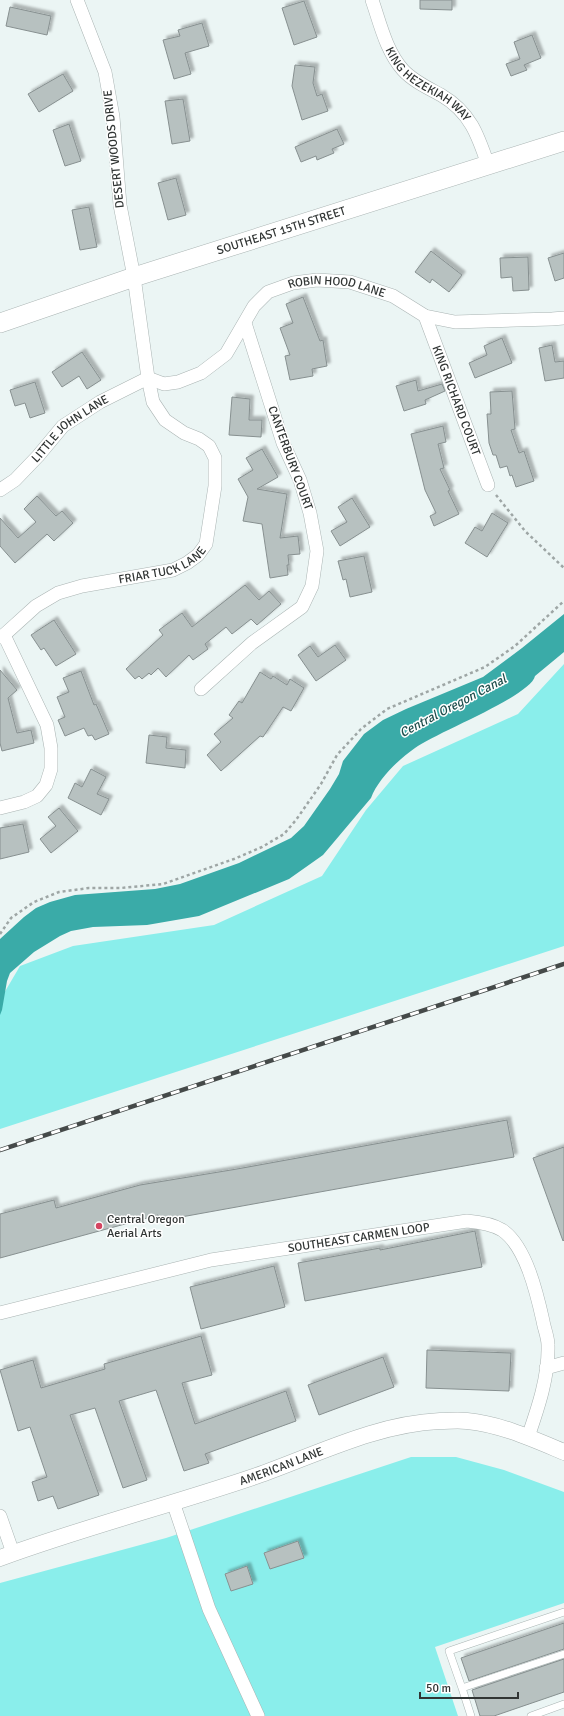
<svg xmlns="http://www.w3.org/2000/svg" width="564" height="1716" font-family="Signika,sans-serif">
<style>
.green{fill:#8aeeeb}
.water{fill:#3aaba8}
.building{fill:#b7c1c0;stroke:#879090;filter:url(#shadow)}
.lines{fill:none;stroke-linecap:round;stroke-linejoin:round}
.service-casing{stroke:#aab4b3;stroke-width:8}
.minor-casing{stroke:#aab4b3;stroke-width:14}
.tertiary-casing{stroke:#aab4b3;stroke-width:17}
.secondary-casing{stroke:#aab4b3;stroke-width:20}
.path{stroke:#9ea6a5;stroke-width:2.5;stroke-dasharray:3 3;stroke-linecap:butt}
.service{stroke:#fff;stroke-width:7}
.minor{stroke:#fff;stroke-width:13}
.tertiary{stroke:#fff;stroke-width:16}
.secondary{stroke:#fff;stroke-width:19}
.rail-casing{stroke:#454a49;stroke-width:4.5}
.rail{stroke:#fff;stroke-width:3;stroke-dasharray:9;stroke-linecap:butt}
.poi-dot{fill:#d44461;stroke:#fff;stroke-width:1.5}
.labels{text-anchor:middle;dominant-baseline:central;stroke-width:3;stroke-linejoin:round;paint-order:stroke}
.street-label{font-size:12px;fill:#313534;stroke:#fff}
.poi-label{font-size:12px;fill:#313534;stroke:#fff;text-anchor:start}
.water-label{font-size:13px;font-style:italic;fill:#1f4f4d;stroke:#fff}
</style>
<defs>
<filter id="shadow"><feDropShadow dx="3.5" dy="-3.5" stdDeviation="1" flood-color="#0004"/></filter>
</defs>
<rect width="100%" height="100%" fill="#ebf5f4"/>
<path class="green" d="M564,664V946L0,1129V1000L20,966L73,946L214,925L322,876L366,810L403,766L518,714Z
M411,1457H456L504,1470L564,1492V1603L435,1647L458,1716H0V1583L166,1538Z"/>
<path class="water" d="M564,614V652L535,676C531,696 435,733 415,748C399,759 378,779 371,798L323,855L289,879L199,916L147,925L93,927L71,931L60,936L34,952L10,973L7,981L2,1010L0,1015V939L24,917L36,908L50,902L75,895L155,889L180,884L239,863L291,838L304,826L330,789L339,774L343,761L364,734L383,720L406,709L483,677L522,648Z"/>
<path class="building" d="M420,0H452V10L420,9Z
M304,1L317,37L294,45L282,8Z
M10,7L51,16L47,35L6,26Z
M202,23L209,46L185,53L191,74L174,79L163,40L180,36L178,30Z
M532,35L541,58L524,65L527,70L511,76L506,64L520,59L514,42Z
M295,65L315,67L313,83L317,96L322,94L328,111L302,120L292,86Z
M63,74L73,91L39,112L28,94Z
M183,99L190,141L172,144L165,101Z
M69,124L81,161L65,166L53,130Z
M337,129L344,144L332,149L334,153L317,160L316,156L301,162L295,147Z
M176,178L186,215L168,220L158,183Z
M89,207L97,247L80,250L72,210Z
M431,251L462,275L449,292L432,279L430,283L415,272Z
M564,253V278L555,281L548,258Z
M528,257L529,290L513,291L512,277L501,278L500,258Z
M303,297L320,341L323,340L327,366L312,369L313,376L290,380L285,356L290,355L280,328L293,323L286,304Z
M502,338L512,363L475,378L469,363L487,355L484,346Z
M552,345L555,362L564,361V378L545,381L539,348Z
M82,352L101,380L87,389L79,376L62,387L52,372Z
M416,380L418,391L442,384L445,391L425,400L426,404L404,411L396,386Z
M35,382L45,413L30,418L25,403L15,406L10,390Z
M512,391L515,429L511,430L519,453L524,451L534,481L516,487L512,475L510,476L507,466L500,468L496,455H493L489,443L487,414H491L490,392Z
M232,397L250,399L249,420H262L261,437L229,435Z
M443,426L446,442L438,444L444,468L440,469L450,490L448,491L459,514L434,526L430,516L436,513L425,490L411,434Z
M262,449L278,477L257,489L287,494L280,538L298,536L300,554L288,555L289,565H287L288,575L270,578L262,524L243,521L248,497L238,479L253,470L246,458Z
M37,496L56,516L62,511L73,523L54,541L47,534L15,563L0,546V518L18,538L36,522L24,509Z
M352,498L370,527L340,546L331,531L347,522L338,507Z
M492,513L508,523L487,557L465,543L475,527L482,531Z
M364,556L372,592L350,597L346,579L343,580L338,561Z
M245,585L259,600L269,591L281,604L257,625L251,619L232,634L226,627L205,644L208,649L193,660L189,655L166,677L158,668L151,675L149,673L142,679L139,676L135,679L126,669L163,635L159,630L182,613L192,627Z
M54,620L76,654L56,666L44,648L41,650L31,635Z
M335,645L346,660L316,681L298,655L310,646L318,657Z
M0,670L17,690L8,698L17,733L31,730L34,743L2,751L0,743Z
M81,671L94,705L96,704L109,734L95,740L92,735L88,736L84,728L65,736L58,720L65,717L57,697L69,692L63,678Z
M260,672L271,679L273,676L287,685L290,679L304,688L291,711L283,707L263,737L260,736L221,771L207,755L221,742L214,734L233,718L229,715L239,701L242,703Z
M149,735L167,737L166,748L186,750L185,768L146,763Z
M91,769L106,777L97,794L109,799L101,815L68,798L75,783L82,787Z
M59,808L78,831L51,853L40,839L56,826L48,817Z
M23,824L29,852L0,859V828Z
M507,1120L514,1157L159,1221L158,1215L0,1258V1214L54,1200L56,1208L140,1185L237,1169Z
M564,1147V1240L563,1241L533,1158Z
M475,1231L482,1267L305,1301L298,1263L380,1248V1250Z
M274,1266L285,1307L201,1329L190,1287Z
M201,1336L212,1375L182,1383L195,1424L286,1391L296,1421L205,1454L209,1463L184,1471L156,1390L119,1401L147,1480L123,1488L95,1408L70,1415L99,1495L58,1509L53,1496L38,1501L32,1482L47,1477L30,1427L18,1431L0,1370L33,1360L41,1388L105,1369L104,1364Z
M427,1350L511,1353L509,1391L426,1388Z
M383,1357L394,1387L319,1415L308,1385Z
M298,1541L304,1558L270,1569L264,1553Z
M247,1566L253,1584L231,1591L225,1574Z
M564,1623V1649L469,1681L461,1658Z
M564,1659V1692L494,1716H480L472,1690Z"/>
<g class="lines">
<defs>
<path id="service" d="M564,1612L449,1651L462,1688L564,1654
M462,1688L471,1716
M531,1716L564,1704"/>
<g id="minor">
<path id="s1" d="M372,0C380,23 386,51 403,70C413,81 428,88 441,95C470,112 478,135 488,165"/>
<path id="s2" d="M425,316L488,485"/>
<path id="s3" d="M0,490L15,480L38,456L63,426L100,402L148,378L164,384L178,382L201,373L226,354L254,306L268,292L293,283L317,280L350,282L393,296L425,316L455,322L552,319L564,318"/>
<path id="s4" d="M0,637L4,635L36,606L58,593L82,586L173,570L187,563L198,555L206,544L215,486V458L209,446L199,439L184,433L165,420L153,402L148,378L134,277L120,205L113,117L105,72L77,0"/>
<path d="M201,689L252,643L302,607L312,586L317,551L310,513L300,480L283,443L245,323"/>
<path d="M0,808L24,802L37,796L46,785L51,769V748L47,725L4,635"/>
<path id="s5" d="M0,1313L211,1260L467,1221C479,1222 492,1224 502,1230C526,1246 537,1294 543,1321C544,1328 548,1337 548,1345C549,1376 538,1408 528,1437"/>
<path d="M546,1368L564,1363"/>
<path d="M173,1502L209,1609L258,1716"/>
<path d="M0,1516L13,1553"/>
</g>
<g id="tertiary">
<path id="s6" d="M0,1558C84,1527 171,1505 256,1476C316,1455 375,1424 440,1421C449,1421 458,1420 467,1421C500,1424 533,1439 564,1452"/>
</g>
<g id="secondary">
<path id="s7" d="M0,323L134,277L564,141"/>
</g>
</defs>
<use href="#service" class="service-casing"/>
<use href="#minor" class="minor-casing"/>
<use href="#tertiary" class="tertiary-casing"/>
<use href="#secondary" class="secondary-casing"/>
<path class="path" d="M496,495L525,531L564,568
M0,934L11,918L34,902L59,892L89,888H121L163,884L234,859L262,847L284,834L296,820L321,784L337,755L361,729L387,709L485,667L515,646L564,601"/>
<use href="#service" class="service"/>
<use href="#minor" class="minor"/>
<use href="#tertiary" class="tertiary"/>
<use href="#secondary" class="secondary"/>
<defs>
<path id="rail" d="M0,1150L564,964"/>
</defs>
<use href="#rail" class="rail-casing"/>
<use href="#rail" class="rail"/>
</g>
<circle class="poi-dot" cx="99" cy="1226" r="4"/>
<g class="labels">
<g class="street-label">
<text stroke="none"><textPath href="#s1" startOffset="105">KING HEZEKIAH WAY</textPath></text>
<text transform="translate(114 149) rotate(-96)">DESERT WOODS DRIVE</text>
<text stroke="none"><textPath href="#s7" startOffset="296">SOUTHEAST 15TH STREET</textPath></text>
<text stroke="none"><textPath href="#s3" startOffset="422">ROBIN HOOD LANE</textPath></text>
<text stroke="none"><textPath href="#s2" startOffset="90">KING RICHARD COURT</textPath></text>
<text stroke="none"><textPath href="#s3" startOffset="94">LITTLE JOHN LANE</textPath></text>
<text transform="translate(290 458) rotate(70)">CANTERBURY COURT</text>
<text stroke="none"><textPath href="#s4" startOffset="182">FRIAR TUCK LANE</textPath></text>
<text stroke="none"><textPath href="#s5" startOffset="367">SOUTHEAST CARMEN LOOP</textPath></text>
<text stroke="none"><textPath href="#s6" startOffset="296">AMERICAN LANE</textPath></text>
</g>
<g class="poi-label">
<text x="107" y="1219">Central Oregon<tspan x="107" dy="14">Aerial Arts</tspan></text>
</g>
<g class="water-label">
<text transform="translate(453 706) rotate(-28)">Central Oregon Canal</text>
</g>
</g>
<path d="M420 1692v6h98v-6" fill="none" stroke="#313534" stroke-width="2"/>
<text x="426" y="1692" font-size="12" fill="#313534" stroke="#ffffff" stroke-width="3" paint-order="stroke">50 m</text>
</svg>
